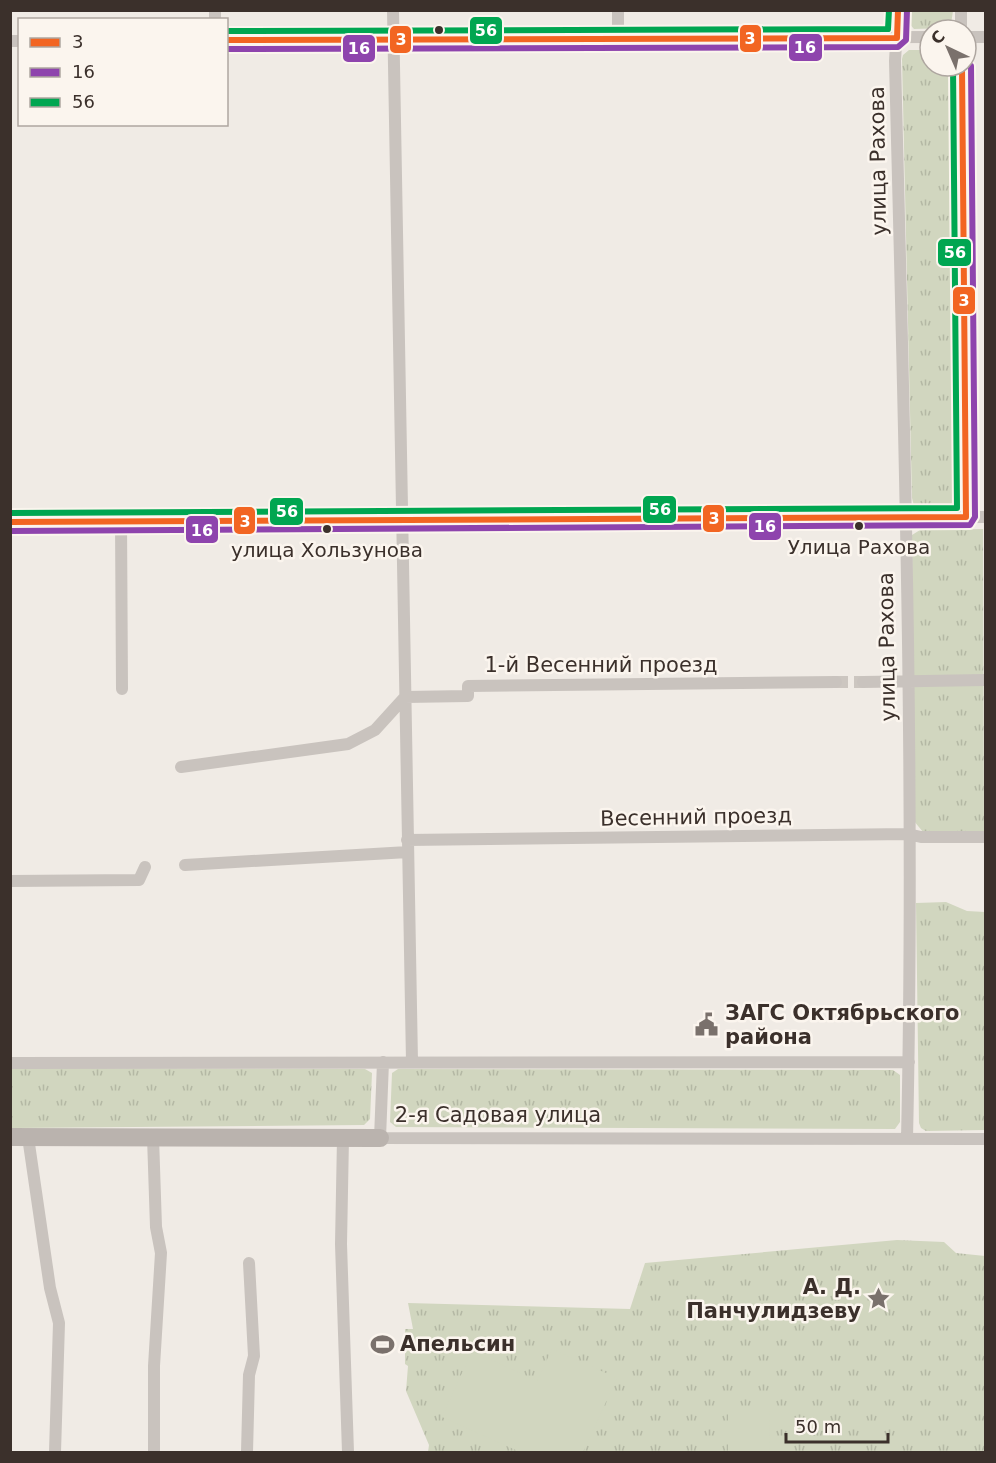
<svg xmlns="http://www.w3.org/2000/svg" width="996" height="1463" font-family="'DejaVu Sans',sans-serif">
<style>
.park{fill:url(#park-tufts)}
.pitch{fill:#d1d6bf}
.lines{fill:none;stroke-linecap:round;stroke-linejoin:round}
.street-tunnel{stroke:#ccc6c0;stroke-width:12;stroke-dasharray:12 6;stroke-linecap:butt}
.street{stroke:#c9c3be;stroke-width:12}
.secondary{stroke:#bab3ae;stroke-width:18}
.bus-1-casing{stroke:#fbf5ee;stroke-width:10}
.bus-2-casing{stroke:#fbf5ee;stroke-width:10}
.bus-3-casing{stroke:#fbf5ee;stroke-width:10}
.bus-1{stroke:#f26522;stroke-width:6}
.bus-2{stroke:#8e44ad;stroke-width:6}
.bus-3{stroke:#00a651;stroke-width:6}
.bus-dot{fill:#3b302b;stroke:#fbf5ee;stroke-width:2}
.labels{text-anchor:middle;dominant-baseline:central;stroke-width:5;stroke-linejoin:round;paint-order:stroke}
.bus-label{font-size:20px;fill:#3b302b;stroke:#fbf5ee}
.street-label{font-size:21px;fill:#3b302b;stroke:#fbf5ee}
.poi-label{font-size:21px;font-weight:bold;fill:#3b302b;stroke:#fbf5ee;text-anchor:start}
.line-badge{stroke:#fbf5ee;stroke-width:2}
.badge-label{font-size:16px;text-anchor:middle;font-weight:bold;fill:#fff}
</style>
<defs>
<pattern id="park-tufts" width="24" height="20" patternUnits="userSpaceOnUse" patternTransform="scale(1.5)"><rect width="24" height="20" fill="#d1d6bf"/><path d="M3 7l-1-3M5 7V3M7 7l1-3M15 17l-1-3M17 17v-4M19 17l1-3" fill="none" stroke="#b4b8a4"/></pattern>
</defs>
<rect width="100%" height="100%" fill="#f0ebe5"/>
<path class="park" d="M907,11H953L951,24L947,28L914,29L907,21Z
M909,50H930V66H954L960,494C954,512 930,513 914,506L912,498L902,59L903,55Z
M983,529L984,832H923L914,821L912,535L920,530Z
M946,902L967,911L985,912V1130L926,1131L921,1128L919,1123L916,903Z
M10,1068L365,1069L372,1073L370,1119L364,1125L11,1128Z
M398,1069L893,1070L900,1075V1122L895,1129L396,1127L390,1122L392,1073Z
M897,1240L944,1242L956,1253L985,1256V1452H428L429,1445L406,1391L408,1366L405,1364V1329H413L408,1303L630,1309L645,1263Z"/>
<path class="pitch" d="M552,1349L617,1378L583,1452H520L442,1417L472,1351L537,1381Z
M728,1411H770L769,1452H728Z"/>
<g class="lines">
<path class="street-tunnel" d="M836,682H863"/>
<path class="street" d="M393,10L412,1062
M618,10V39
M898,10L895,61C904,420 915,780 907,1139
M961,10V30
M215,20V10
M966,37H986
M226,40L930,37
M10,41H20
M962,66L966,517
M121,521L122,689
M10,522L986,517
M863,682L986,680
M181,767L348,744L375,730L405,697L468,696V686L836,682
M407,840L908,834L921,837H986
M185,865L408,852
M10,881L139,880L145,867
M383,1062L380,1138L986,1139
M10,1063L909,1062
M28,1137L50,1288L59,1323L55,1452
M153,1137L156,1227L161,1253L154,1366V1452
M343,1138L341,1244L348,1452
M247,1452L249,1375L254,1356L249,1263"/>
<path class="secondary" d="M10,1137L380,1138"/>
<defs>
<path id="bus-1" d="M226,40L897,38L898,10
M10,522L966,517L962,66"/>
<path id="bus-2" d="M226,49L898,47L906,40L907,10
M10,531L970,525L975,517L971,66"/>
<path id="bus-3" d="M226,31L888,29L889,10
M10,513L957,508L953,66"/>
</defs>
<use href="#bus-1" class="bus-1-casing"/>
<use href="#bus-2" class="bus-2-casing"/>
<use href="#bus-3" class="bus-3-casing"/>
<use href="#bus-1" class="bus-1"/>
<use href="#bus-2" class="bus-2"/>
<use href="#bus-3" class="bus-3"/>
</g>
<defs>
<symbol id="civic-bare" viewBox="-9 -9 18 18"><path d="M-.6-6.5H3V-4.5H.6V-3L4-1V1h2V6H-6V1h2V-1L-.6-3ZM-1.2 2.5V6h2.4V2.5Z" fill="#7a716c" stroke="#fbf5ee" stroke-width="2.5" paint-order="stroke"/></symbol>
<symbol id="sight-bare" viewBox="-9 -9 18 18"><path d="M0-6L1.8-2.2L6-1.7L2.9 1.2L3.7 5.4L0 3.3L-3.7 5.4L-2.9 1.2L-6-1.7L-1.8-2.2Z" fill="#7a716c" stroke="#fbf5ee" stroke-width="2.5" paint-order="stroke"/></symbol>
<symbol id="stadium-bare" viewBox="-9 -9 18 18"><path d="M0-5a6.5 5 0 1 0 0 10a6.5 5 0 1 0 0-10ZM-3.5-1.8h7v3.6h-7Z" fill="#7a716c" stroke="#fbf5ee" stroke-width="2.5" paint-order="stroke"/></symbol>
</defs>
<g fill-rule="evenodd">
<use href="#civic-bare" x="690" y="1008" width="33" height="33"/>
<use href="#sight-bare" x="862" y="1282" width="33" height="33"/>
<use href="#stadium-bare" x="366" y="1328" width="33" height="33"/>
</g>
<g class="bus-dot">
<circle cx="439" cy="30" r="5"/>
<circle cx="859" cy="526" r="5"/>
<circle cx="327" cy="529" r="5"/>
</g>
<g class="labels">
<g class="bus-label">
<text x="859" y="547">Улица Рахова</text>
<text x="327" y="550">улица Хользунова</text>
</g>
<g class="street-label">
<text transform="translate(878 161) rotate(-91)">улица Рахова</text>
<text transform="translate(887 647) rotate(-91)">улица Рахова</text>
<text x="601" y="665">1-й Весенний проезд</text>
<text transform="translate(696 817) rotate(-1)">Весенний проезд</text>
<text x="498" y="1115">2-я Садовая улица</text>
</g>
<g class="poi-label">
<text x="725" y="1013">ЗАГС Октябрьского<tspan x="725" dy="24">района</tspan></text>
<text x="861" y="1287" text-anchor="end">А. Д.<tspan x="861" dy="24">Панчулидзеву</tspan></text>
<text x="400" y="1344">Апельсин</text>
</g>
</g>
<g class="line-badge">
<rect x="469" y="16" width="34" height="29" rx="6" fill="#00a651"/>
<rect x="739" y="24" width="23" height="29" rx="6" fill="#f26522"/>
<rect x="389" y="25" width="23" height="29" rx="6" fill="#f26522"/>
<rect x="788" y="33" width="35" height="29" rx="6" fill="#8e44ad"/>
<rect x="342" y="34" width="34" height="29" rx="6" fill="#8e44ad"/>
<rect x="937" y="238" width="35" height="29" rx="6" fill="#00a651"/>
<rect x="952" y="286" width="24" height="29" rx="6" fill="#f26522"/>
<rect x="642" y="495" width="35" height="29" rx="6" fill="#00a651"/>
<rect x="269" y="497" width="35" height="29" rx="6" fill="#00a651"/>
<rect x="702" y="504" width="23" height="29" rx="6" fill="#f26522"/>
<rect x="233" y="506" width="23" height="29" rx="6" fill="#f26522"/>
<rect x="748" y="512" width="34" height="29" rx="6" fill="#8e44ad"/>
<rect x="185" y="515" width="34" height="29" rx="6" fill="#8e44ad"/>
</g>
<g class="badge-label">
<text x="486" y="36">56</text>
<text x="750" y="44">3</text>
<text x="401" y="45">3</text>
<text x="805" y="53">16</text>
<text x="359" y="54">16</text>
<text x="955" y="258">56</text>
<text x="964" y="306">3</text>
<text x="660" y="515">56</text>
<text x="287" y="517">56</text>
<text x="714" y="524">3</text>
<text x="245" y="527">3</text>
<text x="765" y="532">16</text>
<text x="202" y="536">16</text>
</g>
<rect width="996" height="1463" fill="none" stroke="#3b302b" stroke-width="24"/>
<rect x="18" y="18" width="210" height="108" fill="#fbf5ee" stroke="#aea6a0" stroke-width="1.5"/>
<rect x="30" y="38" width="30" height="9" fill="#f26522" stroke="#aea6a0" stroke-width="1.5"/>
<text x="72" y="48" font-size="18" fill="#3b302b">3</text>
<rect x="30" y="68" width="30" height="9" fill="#8e44ad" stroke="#aea6a0" stroke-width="1.5"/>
<text x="72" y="78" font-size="18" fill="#3b302b">16</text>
<rect x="30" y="98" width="30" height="9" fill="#00a651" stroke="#aea6a0" stroke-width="1.5"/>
<text x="72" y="108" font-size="18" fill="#3b302b">56</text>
<g transform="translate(948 48) rotate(316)"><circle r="28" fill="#fbf5ee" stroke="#aea6a0" stroke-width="1.5"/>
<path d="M0-4.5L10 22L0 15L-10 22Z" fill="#7a716c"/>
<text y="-9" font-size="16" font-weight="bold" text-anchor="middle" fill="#3b302b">С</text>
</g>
<path d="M786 1433v9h102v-9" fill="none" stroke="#3b302b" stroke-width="3"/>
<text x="795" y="1433" font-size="18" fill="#3b302b" stroke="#fbf5ee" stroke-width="4.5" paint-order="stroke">50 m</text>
</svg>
